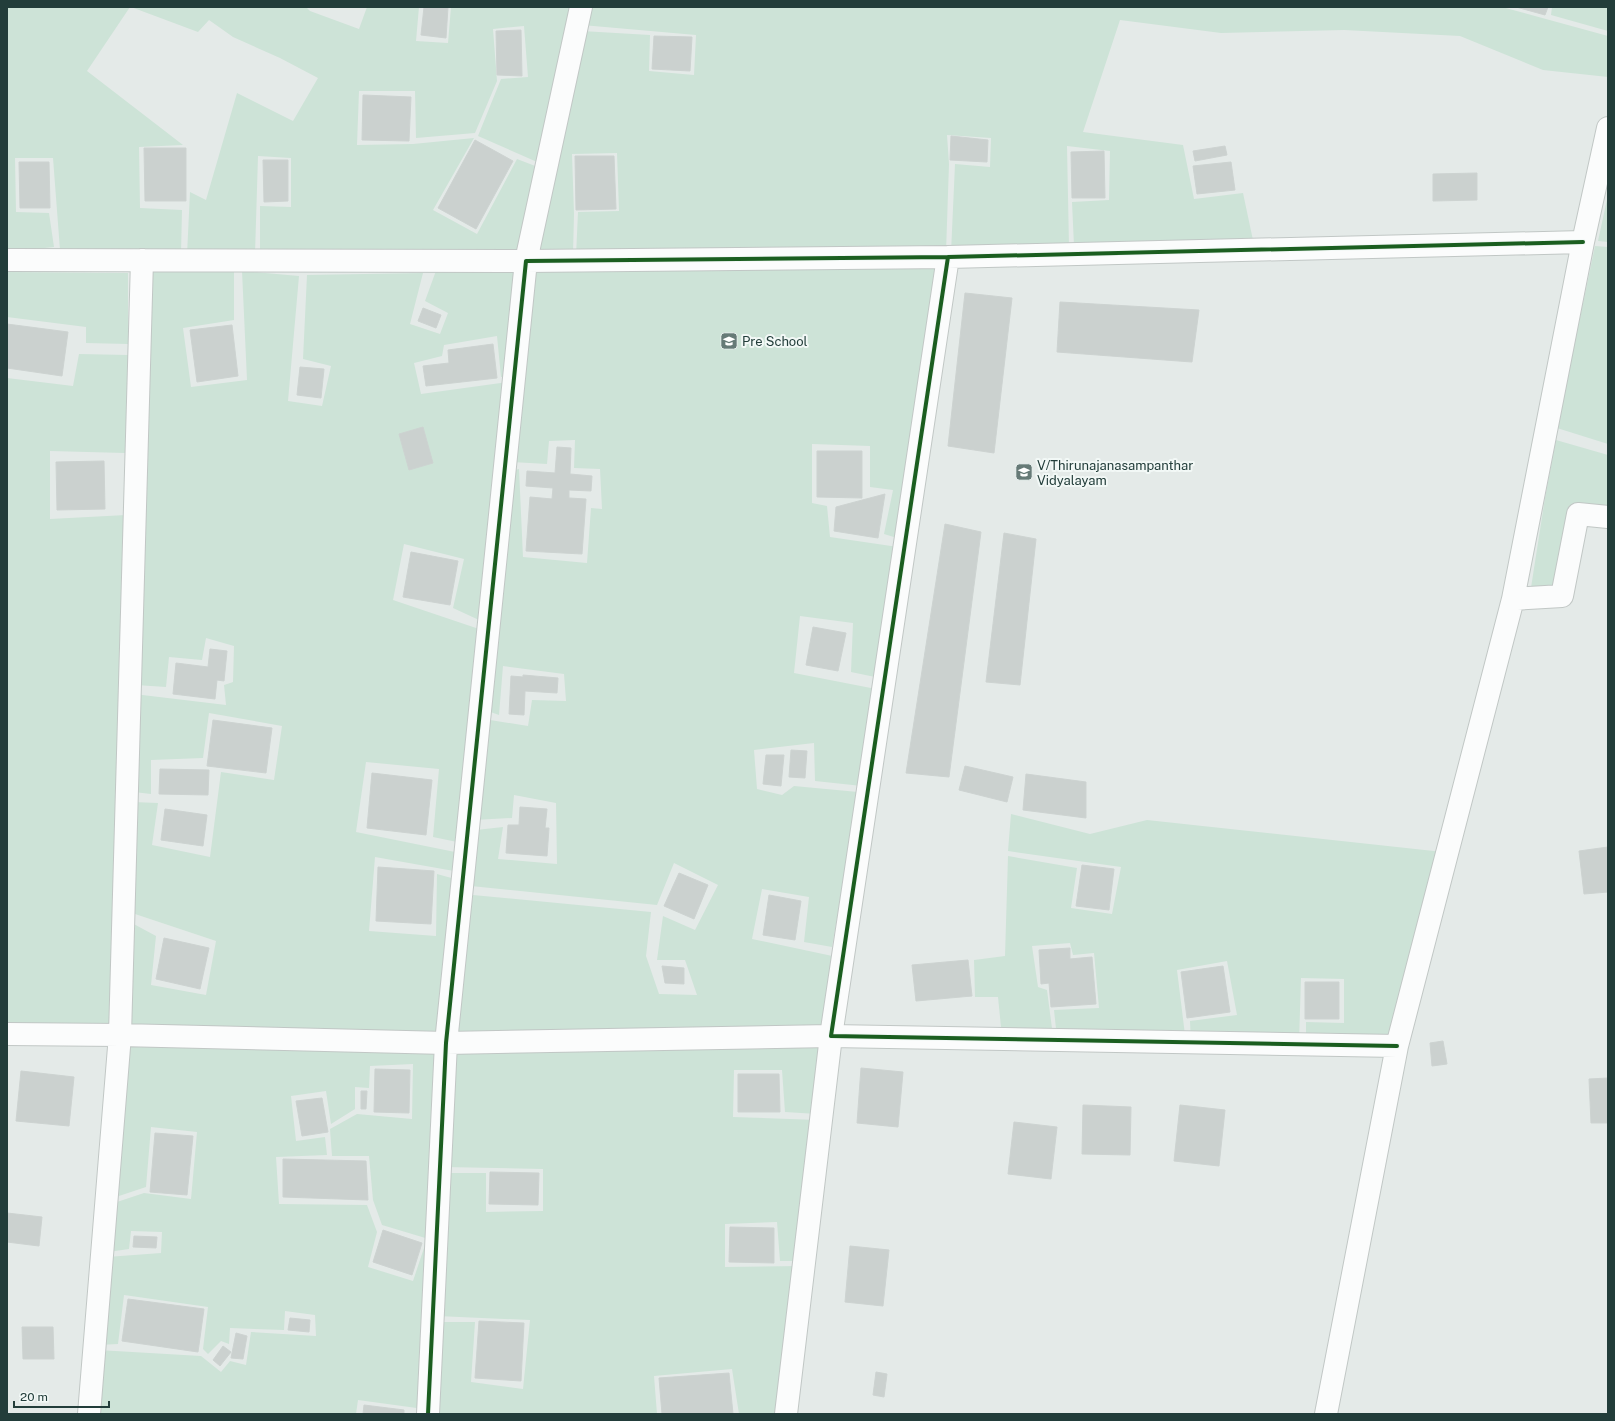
<svg xmlns="http://www.w3.org/2000/svg" width="1615" height="1421" font-family="'Public Sans',sans-serif">
<style>
.green{fill:#cde3d7}
.building{fill:#cbd1cf;stroke:#cdd3d1}
.lines{fill:none;stroke-linecap:round;stroke-linejoin:round}
.minor-casing{stroke:#c1c7c5;stroke-width:24}
.minor{stroke:#fbfcfc;stroke-width:22}
.cycleway-casing{stroke:#f2f8f6;stroke-width:6}
.cycleway{stroke:#1b5e20;stroke-width:4}
.labels{text-anchor:middle;dominant-baseline:central;stroke-width:4;stroke-linejoin:round;paint-order:stroke}
.poi-label{font-size:13px;fill:#223d3a;stroke:#f2f8f6;text-anchor:start}
</style>
<rect width="100%" height="100%" fill="#e4eae8"/>
<path class="green" d="M7,7H130L87,71L183,145L139,147L140,208L182,210L181,254L60,250L53,158H15L16,212L49,213L54,247L7,252Z
M131,7H306L310,11L359,29L367,7H419L416,41L448,43L451,7H577L544,165L478,136L501,79L528,77L524,26L493,29L497,81L475,133L416,138L415,91H359L357,145L413,144L474,138L433,210L477,234L517,159L543,169L522,256L260,253V206L291,207V158L258,156L255,254L187,255L190,192L206,200L237,93L293,121L318,78L280,58L233,37L209,20L198,32Z
M586,7H1502L1608,36V77L1543,70L1460,36L1344,30L1221,33L1120,20L1083,132L1183,145L1194,199L1243,193L1254,245L1074,246L1072,202L1109,200L1110,151L1067,146L1069,247L951,253L955,164L990,167L991,138L947,135L949,164L946,252L576,256L578,212L619,211L617,153L572,154L574,214L573,254L530,257L582,31L650,35L649,71L694,75L696,35L582,25Z
M1552,7H1608V31L1551,15Z
M1608,195V242L1598,241Z
M1595,246L1608,247V444L1557,428Z
M940,265L897,538L884,534L893,490L870,487V446L812,444V503L827,506L830,537L898,547L875,677L851,672L853,623L800,616L794,673L876,689L862,786L815,781L814,743L754,750L757,789L782,795L794,786L858,792L832,947L804,942L809,897L762,889L752,939L837,957L824,1032H455L473,895L651,912L646,956L659,994L697,995L685,960H657L663,916L695,930L718,885L674,863L657,905L471,886L476,830L503,827L498,859L557,864L556,803L514,795L512,818L474,820L484,719L528,726L532,700L566,701L564,674L503,666L499,715L485,710L511,471L519,469L523,557L587,563L591,508L602,509L600,469L574,468L575,440L549,441L547,464L512,462L534,269Z
M150,267L234,270V320L183,328L191,387L247,380L242,271L299,276L288,401L322,406L331,366L303,359L307,275L423,273L410,324L440,334L448,313L425,301L437,268L519,270L510,376L501,377L497,336L444,345L442,356L414,363L421,394L508,382L479,620L453,608L464,559L404,544L393,600L479,629L462,843L433,837L439,769L366,762L356,832L460,853L454,871L375,857L369,931L436,936L437,874L455,879L438,1032L129,1028L130,922L156,936L151,985L206,995L216,941L135,914L133,802L158,803L152,845L210,857L221,772L274,780L282,726L209,713L203,758L151,760V794L134,792V694L226,705L224,685L233,682L234,646L206,638L202,660L169,657L166,687L136,685Z
M7,272L128,273V344L86,343V327L7,317Z
M79,354L128,355L125,453L50,451V519L126,515L112,1026L7,1028V378L73,386Z
M1556,440L1608,455V514L1575,511L1556,590L1530,594L1545,498Z
M1011,814L1090,834L1147,820L1443,852L1394,1045L1306,1044V1022L1344,1023V979L1301,978L1299,1042L1191,1043L1190,1021L1237,1015L1227,961L1177,970L1186,1043L1057,1038L1054,1010L1099,1008L1094,953L1073,955L1070,943L1032,946L1038,987L1047,990L1053,1036L1002,1037L998,997H975L974,960L1005,956L1008,856L1077,868L1071,908L1112,914L1121,867L1008,851Z
M124,1040L442,1048L432,1240L382,1225L373,1200L369,1156H332L330,1129L357,1114L412,1119L413,1064L370,1066L369,1088L355,1087V1109L331,1124L326,1091L291,1096L296,1141L325,1137L327,1155L276,1157L279,1204L367,1205L377,1232L368,1267L413,1281L426,1242L424,1409L358,1400L356,1414H96L98,1350L201,1356L221,1372L230,1361L246,1365L251,1332L316,1336L315,1315L285,1311L284,1330L230,1328L229,1344L221,1341L208,1354L203,1349L208,1307L124,1295L118,1344L99,1345L107,1257L161,1253L162,1232L131,1231L129,1249L108,1252L111,1204L144,1193L191,1199L197,1132L151,1127L146,1187L110,1199Z
M825,1041L817,1114L785,1112L782,1070H734L733,1117L817,1120L800,1261H780L777,1222L725,1224V1267L800,1266L780,1414H739L732,1369L654,1376L657,1414H435L438,1322H475L471,1382L523,1389L530,1320L437,1316L445,1173H486V1212L543,1211V1169L444,1167L450,1047Z"/>
<path class="building" d="M424,7H448L446,38L421,35Z
M1516,7H1548L1545,15Z
M521,30L522,76L497,75L496,31Z
M654,36L692,37L690,71L652,69Z
M363,95L411,97L409,141L362,140Z
M951,136L988,140L987,162L950,160Z
M475,140L513,161L476,229L438,208Z
M1225,146L1227,155L1195,161L1193,151Z
M144,148H186V201H145Z
M1104,151L1105,198H1072L1071,152Z
M575,156H614L616,209L576,210Z
M263,160H288V201L264,202Z
M19,162H49L50,208H20Z
M1231,162L1235,190L1197,194L1193,166Z
M1477,173V200L1433,201V174Z
M965,293L1012,298L994,453L948,446Z
M1060,302L1199,310L1192,362L1057,352Z
M423,308L441,315L436,328L418,321Z
M7,324L68,332L62,376L7,368Z
M232,325L238,376L197,382L190,330Z
M493,344L497,378L426,386L423,366L449,363L448,350Z
M300,367L324,369L321,398L297,395Z
M423,427L433,463L409,470L399,434Z
M557,447L571,448L570,474L592,476L591,491L569,490V498L586,499L582,554L526,551L530,497L552,499L553,488L526,486L527,471L555,473Z
M817,451H862V498L817,497Z
M104,461L105,509L57,510L56,462Z
M885,494L878,538L834,531L836,507Z
M945,524L981,532L949,777L906,773Z
M1004,533L1036,539L1020,685L986,682Z
M411,552L458,561L450,605L403,597Z
M813,627L846,633L838,671L806,665Z
M210,649L227,651L224,681L217,680L215,699L173,694L176,663L208,667Z
M523,675L558,678L557,693L525,691L524,715L509,714L511,676L523,677Z
M213,720L272,728L266,773L207,766Z
M791,750L807,751L805,778L789,777Z
M766,755H784L781,786L763,784Z
M965,766L1013,777L1007,802L959,790Z
M160,769L209,770L208,795L159,794Z
M372,773L432,780L426,835L367,828Z
M1026,774L1086,782V818L1023,810Z
M520,807L547,809L545,828H549L547,856L506,853L508,825H519Z
M165,809L207,815L203,846L161,840Z
M1608,847V892L1584,894L1579,851Z
M1082,865L1114,869L1109,910L1076,906Z
M378,867L434,871L431,924L376,921Z
M679,873L708,885L694,919L664,906Z
M769,895L801,901L795,940L763,935Z
M164,938L209,948L200,989L156,979Z
M1070,948V959L1092,957L1096,1004L1051,1007L1049,983L1041,984L1039,950Z
M968,960L972,996L916,1001L912,965Z
M662,966L684,968V984L665,983Z
M1223,966L1230,1012L1187,1018L1181,972Z
M1305,982H1339V1019H1305Z
M1443,1041L1447,1064L1432,1066L1430,1043Z
M861,1068L903,1072L898,1127L857,1123Z
M375,1069L410,1070L409,1113L374,1112Z
M21,1071L74,1077L69,1126L16,1121Z
M738,1074H779L780,1112H738Z
M1608,1078V1123H1591L1589,1079Z
M361,1091H367L366,1109H361Z
M322,1098L328,1132L302,1136L296,1101Z
M1083,1105L1131,1107L1130,1155L1082,1154Z
M1180,1105L1225,1110L1219,1166L1174,1161Z
M1014,1122L1057,1127L1051,1179L1008,1174Z
M155,1133L193,1136L187,1195L150,1192Z
M283,1159L366,1161L368,1200L283,1197Z
M490,1172L539,1173L538,1205L489,1204Z
M7,1213L42,1217L39,1246L7,1242Z
M730,1227L774,1228V1263L729,1262Z
M383,1230L422,1243L412,1275L373,1262Z
M134,1236L157,1237L156,1248L133,1247Z
M850,1246L889,1250L883,1306L845,1302Z
M128,1299L204,1309L198,1352L122,1341Z
M290,1318L310,1320L309,1332L288,1330Z
M479,1321L524,1323L521,1381L475,1378Z
M22,1327H53L54,1359H23Z
M236,1333L247,1336L243,1359L231,1358Z
M223,1346L231,1352L220,1366L213,1360Z
M876,1372L887,1374L884,1397L873,1395Z
M729,1373L733,1414H662L659,1378Z
M364,1405L404,1410V1414H363Z"/>
<g class="lines">
<defs>
<path id="minor" d="M948,257L831,1036L1397,1046
M7,260L526,261L581,7
M1513,599L1562,596L1578,514L1608,517
M7,1034L120,1035L446,1043L831,1036L786,1414
M89,1414L120,1035L142,260
M428,1414L446,1043L526,261L948,257L1583,242
M1326,1414L1397,1046L1513,599L1583,242L1608,128"/>
</defs>
<use href="#minor" class="minor-casing"/>
<use href="#minor" class="minor"/>
<defs>
<path id="cycleway" d="M948,257L831,1036L1397,1046
M428,1414L446,1043L526,261L948,257L1583,242"/>
</defs>
<use href="#cycleway" class="cycleway-casing"/>
<use href="#cycleway" class="cycleway"/>
</g>
<defs>
<symbol id="school-square" viewBox="-11 -11 22 22"><rect x="-9" y="-9" width="18" height="18" rx="4" fill="#667a77" stroke="#f2f8f6"/><path d="M0-5L7-2L0 1L-7-2ZM-4 1L0 2.5L4 1V4Q0 6-4 4Z" fill="#fff"/></symbol>
</defs>
<g fill-rule="evenodd">
<use href="#school-square" x="719" y="331" width="20" height="20"/>
<use href="#school-square" x="1014" y="462" width="20" height="20"/>
</g>
<g class="labels">
<g class="poi-label">
<text x="742" y="341">Pre School</text>
<text x="1037" y="465">V/Thirunajanasampanthar<tspan x="1037" dy="15">Vidyalayam</tspan></text>
</g>
</g>
<rect width="1615" height="1421" fill="none" stroke="#223d3a" stroke-width="16"/>
<path d="M14 1401v6h95v-6" fill="none" stroke="#223d3a" stroke-width="2"/>
<text x="20" y="1401" font-size="12" fill="#223d3a" stroke="#f2f8f6" stroke-width="3" paint-order="stroke">20 m</text>
</svg>
